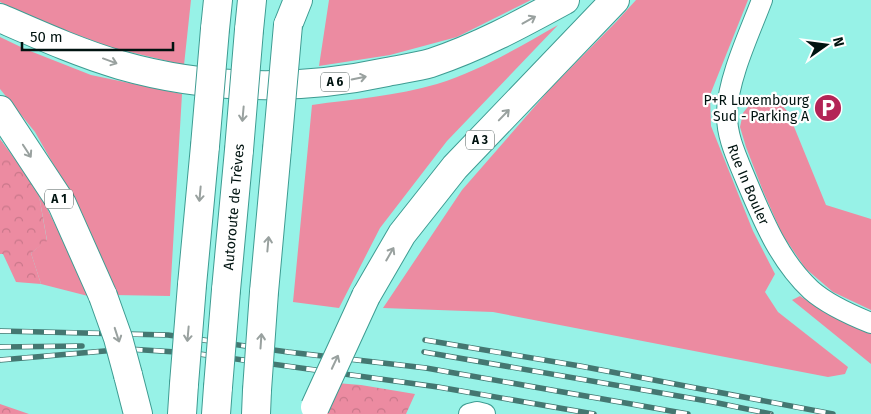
<svg xmlns="http://www.w3.org/2000/svg" width="871" height="414" font-family="'Fira Sans',sans-serif">
<style>
.grass{fill:#ec8ba1}
.forest{fill:url(#forest-crowns)}
.lines{fill:none;stroke-linecap:round;stroke-linejoin:round}
.minor-casing{stroke:#3e9c92;stroke-width:22}
.motorway-casing{stroke:#3e9c92;stroke-width:30}
.minor{stroke:#fff;stroke-width:20}
.motorway{stroke:#fff;stroke-width:28}
.rail-casing{stroke:#447771;stroke-width:5.5}
.rail{stroke:#fff;stroke-width:4;stroke-dasharray:11;stroke-linecap:butt}
.motorway-bridge-casing{stroke:#3e9c92;stroke-width:30;stroke-linecap:butt}
.motorway-bridge{stroke:#fff;stroke-width:28}
.oneway{stroke:#99a19f}
.labels{text-anchor:middle;dominant-baseline:central;stroke-width:4.5;stroke-linejoin:round;paint-order:stroke}
.shield{fill:#fff;stroke:#4c5a58;stroke-width:1}
.shield-label{font-size:12px;font-weight:bold;fill:#001310}
.poi-label{font-size:14px;fill:#001310;stroke:#fff;text-anchor:end}
.street-label{font-size:14px;fill:#001310;stroke:#fff}
</style>
<defs>
<pattern id="forest-crowns" width="20" height="18" patternUnits="userSpaceOnUse" patternTransform="scale(1.25)"><rect width="20" height="18" fill="#ec8ba1"/><path d="M2 6a3 3 0 1 1 6 0M12 15a3 3 0 1 1 6 0" fill="none" stroke="#c9778a"/></pattern>
</defs>
<rect width="100%" height="100%" fill="#97f2e7"/>
<path class="grass" d="M0,0H191L184,65L113,48L37,20L0,2Z
M329,0H531L457,37L390,55L319,66Z
M636,0H748L710,95L711,126L753,231L775,274L765,292L778,312L848,367L845,374L828,377L493,312L383,308L462,190L550,89L616,22Z
M558,25L447,141L380,228L339,308L293,302L312,105C353,99 397,96 437,84C480,71 519,47 558,25Z
M0,37L25,49L91,75L182,94L170,296L114,295L73,199L35,132L0,89Z
M770,99L779,102L788,112L826,205L871,219V310L833,292L805,268L782,234L763,191L746,147L740,127L743,113L750,104Z
M38,190L79,273L88,296L41,284L31,253L47,240Z
M800,296L827,314L871,333V364L792,300Z"/>
<path class="forest" d="M0,139L38,190L47,241L31,253L41,284L16,282L3,254H0Z
M336,383L361,385L415,394L406,414H324Z
M0,404L29,414H0Z"/>
<g class="lines">
<defs>
<g id="minor">
<path id="s1" d="M762,0C750,32 728,78 727,112C726,136 737,158 746,180C763,220 779,260 811,290C828,305 851,315 871,323"/>
<path d="M469,414L477,412L485,414"/>
</g>
<path id="motorway" d="M0,18C39,35 79,53 120,65C207,90 299,91 387,72C401,69 417,67 431,63C479,47 521,24 565,0
M288,25L298,0
M215,29L218,0
M249,30L252,0
M0,110L62,204L103,296
M192,285L205,146
M226,290L239,150
M264,292L277,149
M366,296L402,234L455,167L615,0
M128,375L138,414
M182,414L184,384
M216,414L218,387
M256,414L257,390"/>
</defs>
<use href="#minor" class="minor-casing"/>
<use href="#motorway" class="motorway-casing"/>
<use href="#minor" class="minor"/>
<use href="#motorway" class="motorway"/>
<defs>
<path id="rail" d="M0,331L168,335L288,352L426,368L688,414
M425,340L580,366L833,414
M0,347L82,346
M424,352L713,402L771,414
M0,360L128,349L192,353L438,387L594,414"/>
</defs>
<use href="#rail" class="rail-casing"/>
<use href="#rail" class="rail"/>
<defs>
<path id="motorway-bridge" d="M205,146L215,29
M277,149L288,25
M239,150L249,30
M103,296L118,338L128,375
M184,384L192,285
M218,387L226,290
M257,390L264,292
M315,407L366,296"/>
</defs>
<use href="#motorway-bridge" class="motorway-bridge-casing"/>
<use href="#motorway-bridge" class="motorway-bridge"/>
</g>
<defs><path id="oneway-shaft" d="M-6 0H5M1.5-3L5.5 0L1.5 3" fill="none" stroke-width="1.6" stroke-linecap="round" stroke-linejoin="round" transform="scale(1.25)"/></defs>
<g class="oneway">
<use href="#oneway-shaft" transform="translate(529 20) rotate(-29)"/>
<use href="#oneway-shaft" transform="translate(110 61) rotate(20)"/>
<use href="#oneway-shaft" transform="translate(359 78) rotate(-12)"/>
<use href="#oneway-shaft" transform="translate(243 114) rotate(95)"/>
<use href="#oneway-shaft" transform="translate(504 115) rotate(-46)"/>
<use href="#oneway-shaft" transform="translate(27 151) rotate(57)"/>
<use href="#oneway-shaft" transform="translate(200 194) rotate(95)"/>
<use href="#oneway-shaft" transform="translate(268 244) rotate(-85)"/>
<use href="#oneway-shaft" transform="translate(390 254) rotate(-60)"/>
<use href="#oneway-shaft" transform="translate(188 334) rotate(95)"/>
<use href="#oneway-shaft" transform="translate(117 335) rotate(72)"/>
<use href="#oneway-shaft" transform="translate(261 341) rotate(-86)"/>
<use href="#oneway-shaft" transform="translate(335 362) rotate(-65)"/>
</g>
<defs>
<symbol id="parking-disc" viewBox="-11 -11 22 22"><circle r="9.5" fill="#b32456" stroke="#fff"/><path d="M-3.5-5.5H1a3.5 3.5 0 0 1 0 7H-1V5.5H-3.5ZM-1-3.4V-.6H.8a1.4 1.4 0 0 0 0-2.8Z" fill="#fff"/></symbol>
</defs>
<g fill-rule="evenodd">
<use href="#parking-disc" x="812" y="92" width="32" height="32"/>
</g>
<g class="labels">
<g class="shield">
<rect x="321" y="72.5" width="28" height="19" rx="4"/>
<rect x="466" y="130.5" width="28" height="19" rx="4"/>
<rect x="45" y="189.5" width="28" height="19" rx="4"/>
</g>
<g class="shield-label">
<text x="335" y="82">A 6</text>
<text x="480" y="140">A 3</text>
<text x="59" y="199">A 1</text>
</g>
<g class="poi-label">
<text x="809" y="100">P+R Luxembourg<tspan x="809" dy="16">Sud - Parking A</tspan></text>
</g>
<g class="street-label">
<text stroke="none"><textPath href="#s1" startOffset="194">Rue In Bouler</textPath></text>
<text transform="translate(234 207) rotate(-85)">Autoroute de Trèves</text>
</g>
</g>
<g transform="translate(826 45) rotate(76)" stroke="#ffffff" stroke-width="4" paint-order="stroke">
<path d="M0-4L9 19L0 12L-9 19Z" fill="#001310"/>
<text y="-8" font-size="14" font-weight="bold" text-anchor="middle" fill="#001310">N</text>
</g>
<path d="M22 42v8h151v-8" fill="none" stroke="#001310" stroke-width="2.5"/>
<text x="30" y="42" font-size="15" fill="#001310" stroke="#ffffff" stroke-width="4" paint-order="stroke">50 m</text>
</svg>
